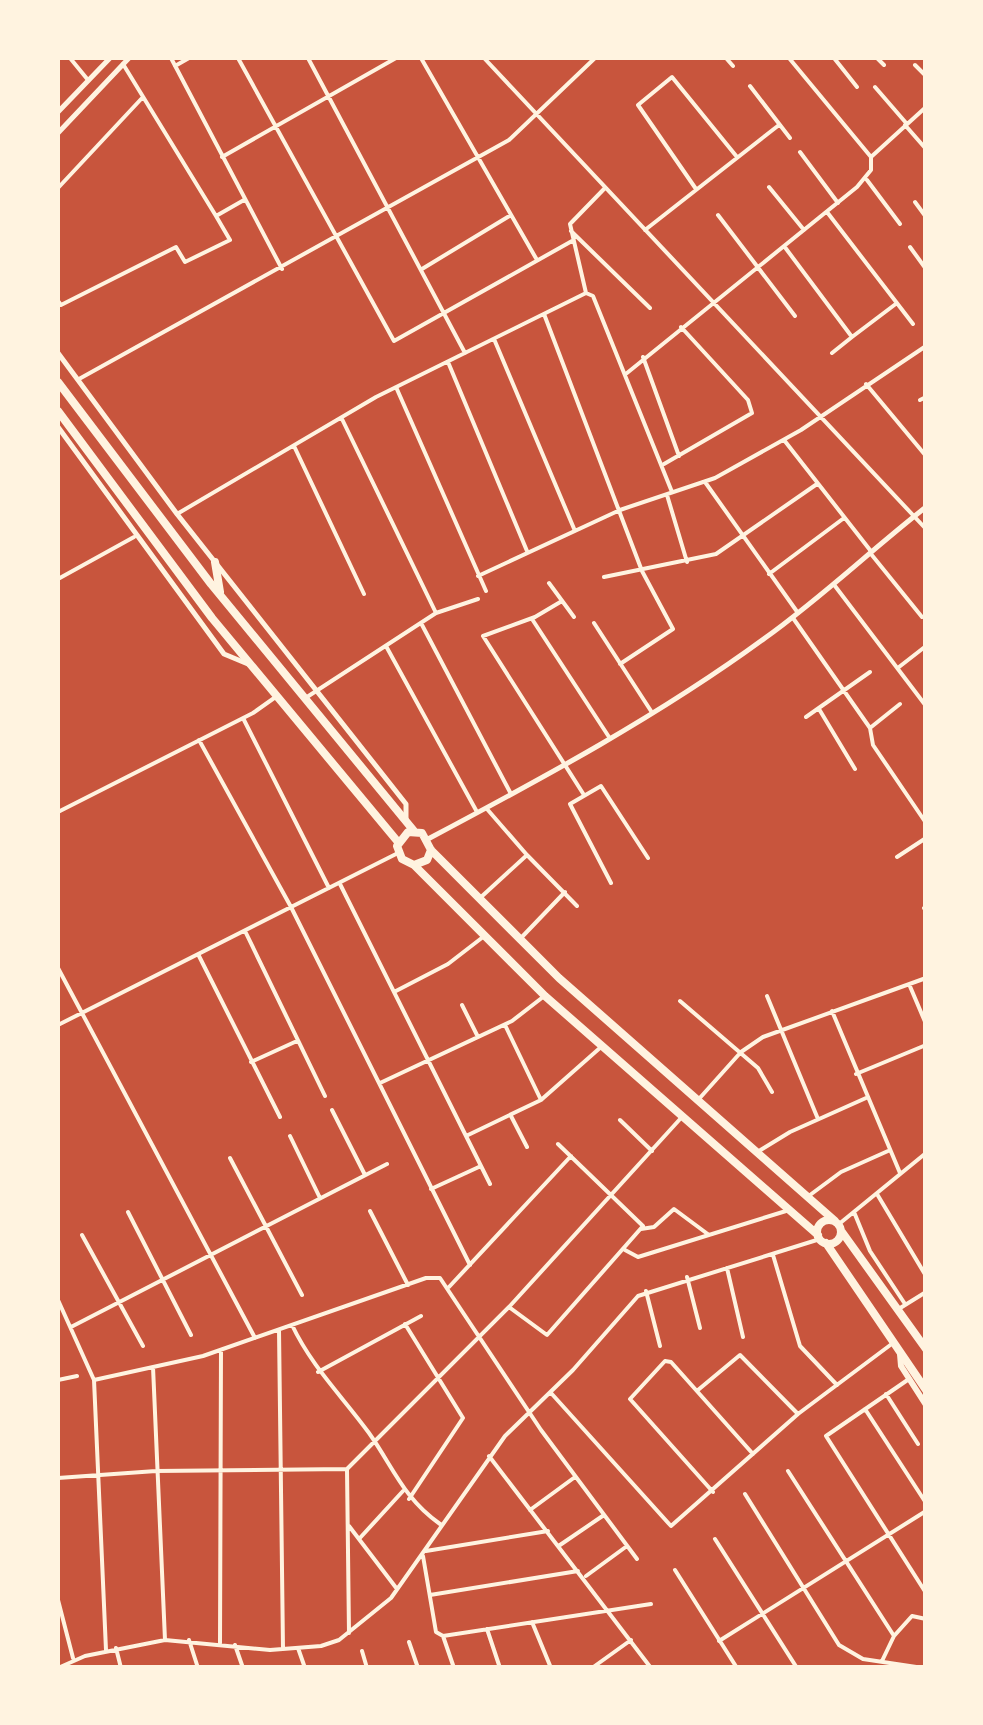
<svg xmlns="http://www.w3.org/2000/svg" width="983" height="1725" font-family="Lato,sans-serif">
<style>
.lines{fill:none;stroke-linecap:round;stroke-linejoin:round}
.minor{stroke:#fff3e0;stroke-width:4}
.tertiary{stroke:#fff3e0;stroke-width:5}
.secondary{stroke:#fff3e0;stroke-width:6}
.trunk{stroke:#fff3e0;stroke-width:8}
</style>
<rect width="100%" height="100%" fill="#c8553d"/>
<g class="lines">
<path class="minor" d="M70,58L88,80
M171,58L282,269
M238,58L394,341L572,241
M308,58L465,353
M421,58L537,260
M484,58L926,529
M726,58L733,66
M834,58L857,87
M877,58L884,65
M123,64L216,216
M915,65L926,76
M175,66L189,58
M750,86L790,138
M875,87L907,124
M905,125L926,149
M800,152L838,203
M222,157L396,58
M871,157L926,107
M867,180L900,224
M769,187L804,230
M58,188L143,97
M604,189L570,224L586,293L593,296L672,492
M696,189L638,105L672,77L737,157
M915,202L926,217
M827,212L913,324
M718,215L795,316
M645,230L779,125
M571,231L650,308
M784,246L852,337L897,303
M910,247L926,269
M422,269L511,215
M58,301L61,305L176,247L185,262L230,240L216,216L244,200
M544,314L642,571L673,629L620,664
M494,339L575,531
M832,353L852,337
M643,357L679,456
M448,362L527,551
M627,373L857,187L871,170V157L789,58
M79,379L509,140L595,58
M866,384L926,456
M396,387L486,591
M920,400L926,397
M342,419L436,613
M784,440L870,550
M294,446L364,594
M664,464L752,413L748,400L681,327
M705,482L798,613
M667,495L687,562
M177,514L376,397L586,293
M871,554L922,617
M769,574L844,518
M478,576L620,510L715,478L801,430L926,346
M604,577L716,554L817,484
M58,579L134,537
M549,583L574,617
M835,586L926,706
M562,601L535,617L483,636L584,795
M793,618L870,728L873,745L926,823
M532,619L609,737
M421,623L511,794
M594,623L651,711
M386,646L477,812
M899,667L926,646
M307,697L436,613L478,599
M819,709L855,769
M806,717L870,672
M243,718L329,888
M870,728L900,704
M199,740L291,907L470,1265
M487,809L527,855
M58,812L253,713L277,696
M897,857L926,838
M611,883L570,804L601,786L648,858
M340,884L490,1184
M480,898L527,855L577,906
M924,908L926,907
M245,931L325,1096
M520,939L565,892
M198,954L280,1117
M58,968L255,1338
M909,984L926,1024
M394,992L448,964L483,937
M767,996L818,1119
M680,1001L758,1068L772,1092
M462,1005L478,1037
M832,1011L900,1173
M58,1025L398,853
M505,1025L541,1100
M251,1062L297,1041
M856,1074L926,1045
M380,1083L512,1021L543,997
M698,1100L741,1052L763,1037L926,978
M332,1110L365,1175
M511,1116L527,1147
M620,1120L652,1151
M290,1136L320,1198
M466,1136L541,1100L601,1047
M759,1151L790,1132L866,1098
M230,1158L302,1295
M431,1189L481,1166
M877,1194L926,1276
M810,1195L841,1172L888,1151
M370,1211L408,1285
M128,1212L191,1335
M854,1212L870,1251L905,1304
M839,1224L926,1153
M641,1229L654,1227L674,1209L709,1235
M82,1235L143,1346
M625,1250L638,1257L786,1211
M773,1255L800,1346L837,1385
M727,1268L743,1337
M687,1277L700,1328
M449,1287L571,1156
M646,1291L660,1346
M58,1300L94,1380L106,1650
M509,1307L547,1335L643,1226L558,1144
M897,1310L926,1292
M405,1324L463,1418L409,1499
M292,1325C312,1367 342,1396 369,1433C393,1467 404,1499 440,1524
M71,1327L387,1164
M279,1330L283,1649
M153,1367L165,1640
M318,1372L421,1316
M909,1379L826,1436L926,1593
M58,1380L77,1376
M94,1380L203,1356L426,1278H440L541,1430L637,1559
M698,1390L740,1355L798,1414
M551,1393L671,1526L798,1414L893,1343
M886,1394L918,1444
M865,1409L926,1503
M489,1456L651,1668
M347,1469L349,1633
M788,1471L894,1636L882,1661
M58,1478L156,1471L347,1469L509,1307L681,1118
M713,1492L630,1399L665,1361L671,1362L753,1454
M745,1494L839,1645L863,1659L923,1668
M530,1510L575,1477
M349,1526L397,1589
M359,1539L403,1491
M715,1539L797,1668
M560,1545L604,1515
M426,1551L548,1531
M423,1556L436,1632L443,1636L651,1604
M675,1570L737,1668
M586,1576L627,1546
M430,1595L578,1571
M58,1600L73,1658
M532,1622L551,1668
M487,1629L500,1668
M443,1636L454,1668
M894,1636L912,1616L926,1619
M189,1640L198,1668
M719,1641L926,1511
M409,1642L418,1668
M220,1643L221,1350
M235,1645L243,1668
M116,1648L121,1668
M298,1648L305,1668
M362,1651L367,1668
M58,1668L85,1656L165,1640L270,1650L321,1646L339,1640L391,1598L505,1436L573,1370L638,1296L820,1239
M592,1668L631,1640"/>
<path class="tertiary" d="M58,112L110,58
M58,133L129,58
M58,353L177,514L406,804V818
M58,427L224,654L248,664
M428,839C543,778 660,715 765,638C821,598 871,550 926,507"/>
<path class="secondary" d="M900,1354L901,1366L926,1405"/>
<path class="trunk" d="M58,382L211,584L414,831
M58,411L212,618L398,842
M215,562L220,592
M431,850L427,860L414,865L402,859L397,846L408,832L422,833L431,850L559,978L835,1221
M414,865L545,996L818,1235
M817 1232a12 12 0 1 1 24 0a12 12 0 1 1-24 0Z
M842,1232L926,1349
M826,1243L926,1390"/>
</g>
<rect width="983" height="1725" fill="none" stroke="#fff3e0" stroke-width="120"/>
</svg>
